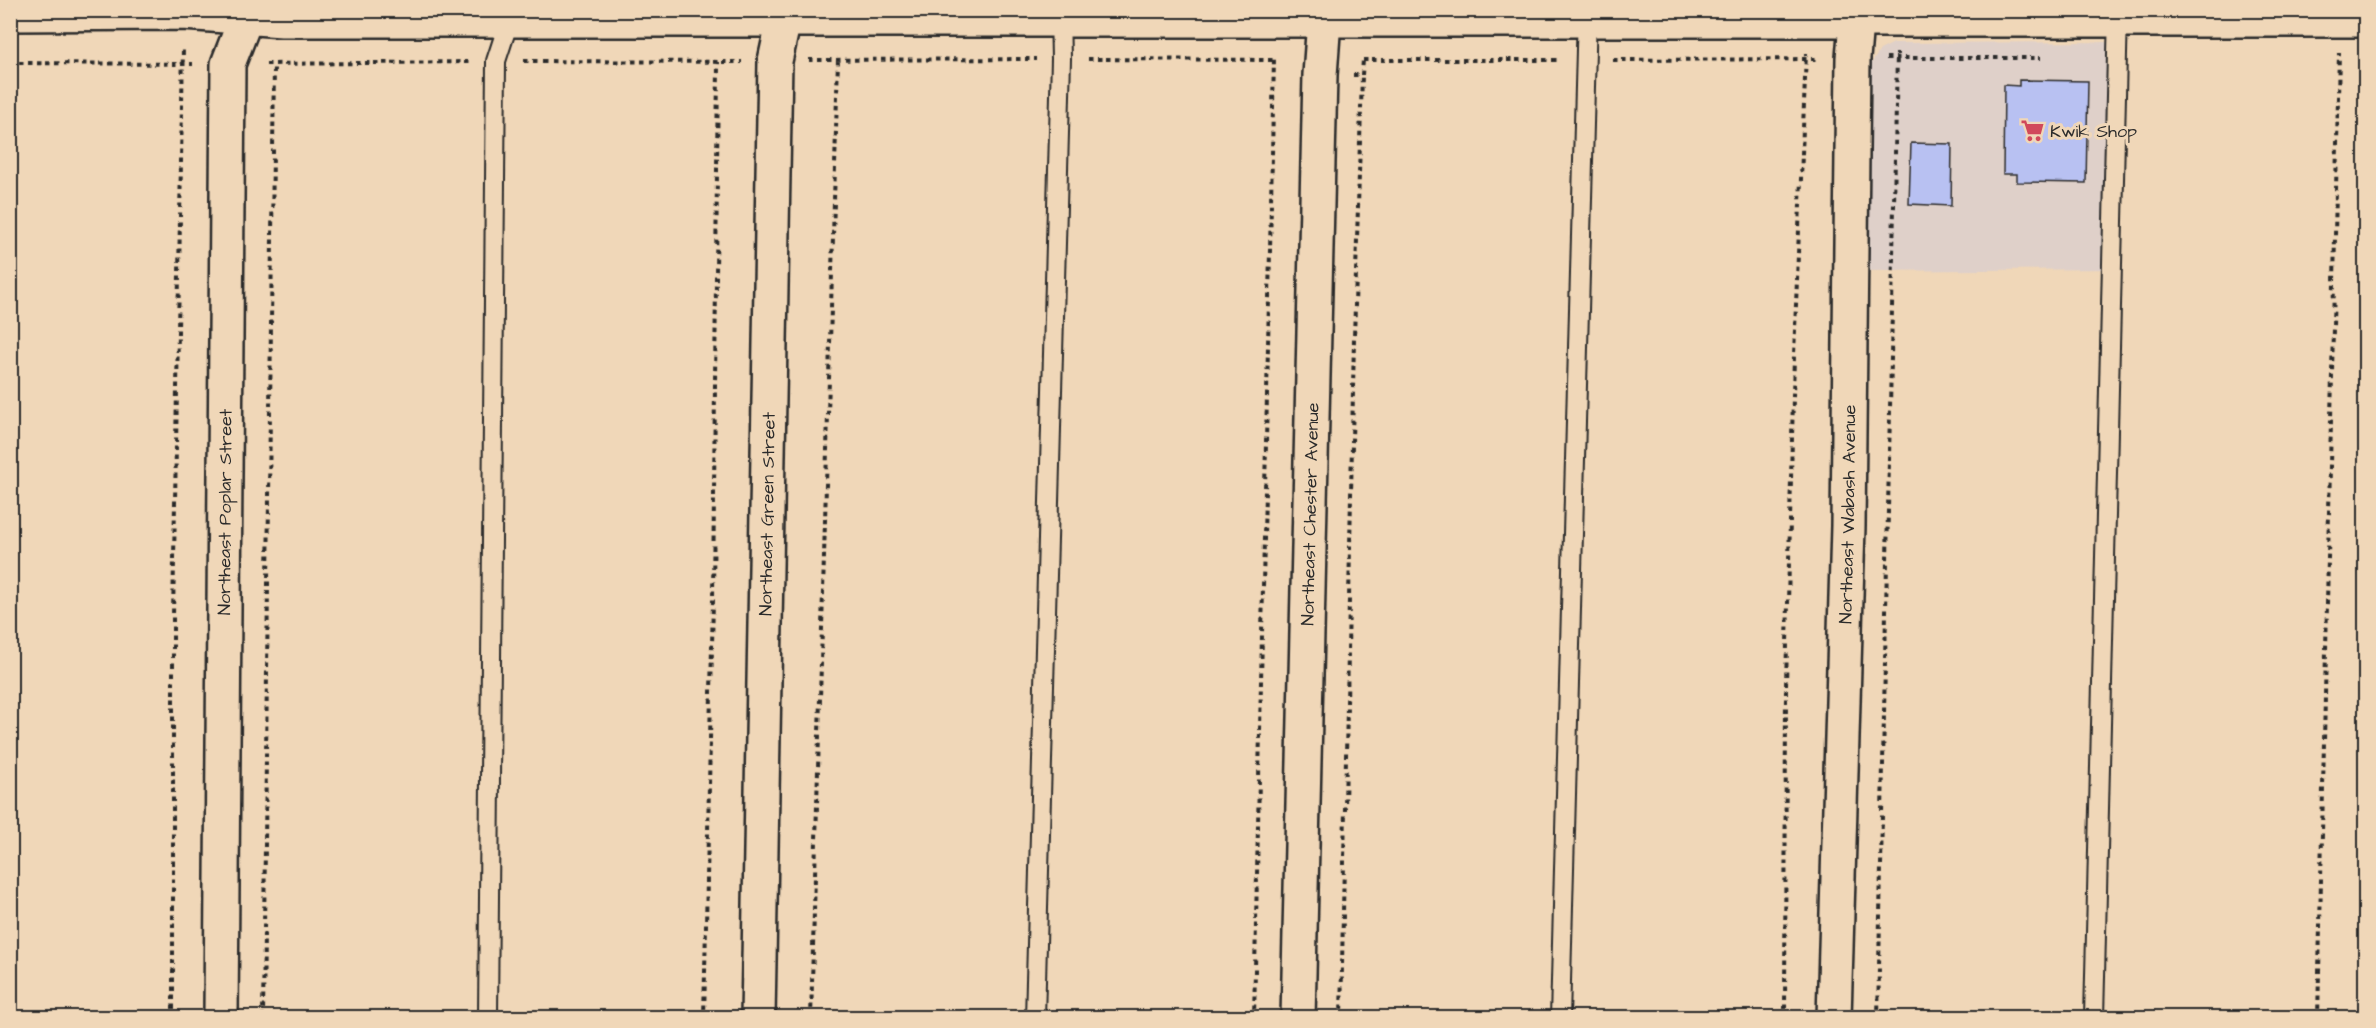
<svg xmlns="http://www.w3.org/2000/svg" width="2376" height="1028" font-family="'Architects Daughter',sans-serif">
<style>
.built{fill:#dfd0c9}
.building{fill:#b8c1f2;stroke:#2b2b2b;stroke-width:1.5}
.lines{fill:none;stroke-linecap:round;stroke-linejoin:round}
.lane-casing{stroke:#2b2b2b;stroke-width:22}
.street-casing{stroke:#2b2b2b;stroke-width:38}
.secondary-casing{stroke:#2b2b2b;stroke-width:38}
.path{stroke:#2b2b2b;stroke-width:4;stroke-dasharray:4.5 4.5;stroke-linecap:butt}
.lane{stroke:#f0d7b8;stroke-width:18}
.street{stroke:#f0d7b8;stroke-width:33}
.secondary{stroke:#f0d7b8;stroke-width:33}
.labels{text-anchor:middle;dominant-baseline:central;stroke-width:6;stroke-linejoin:round;paint-order:stroke}
.poi-label{font-size:18px;fill:#2b2b2b;stroke:#f0d7b8;text-anchor:start}
.street-label{font-size:18px;fill:#2b2b2b;stroke:#f0d7b8}
</style>
<rect width="100%" height="100%" fill="#f0d7b8"/>
<filter id="ink" filterUnits="userSpaceOnUse"><feTurbulence type="fractalNoise" baseFrequency=".0167" numOctaves="2"/><feDisplacementMap in="SourceGraphic" scale="12" xChannelSelector="R" yChannelSelector="G"/><feConvolveMatrix kernelMatrix="1 2 1 2 8 2 1 2 1" color-interpolation-filters="sRGB"/></filter>
<g filter="url(#ink)">
<path class="built" d="M2127,42L2122,269L1862,271L1871,64L1880,50L1894,43Z"/>
<path class="building" d="M2019,80L2088,81L2086,183L2017,182V174H2003L2004,85L2019,86Z
M1911,143L1952,144L1951,206L1909,204Z"/>
<g class="lines">
<defs>
<path id="lane" d="M488,1018L496,61L511,15
M1035,1018L1061,59L1060,12
M1560,1018L1587,12
M2094,1018L2118,12"/>
<g id="street">
<path id="s1" d="M221,1018L228,64L249,10"/>
<path id="s2" d="M758,1018L775,61L786,10"/>
<path id="s3" d="M1834,1018L1848,526L1853,58L1857,10"/>
</g>
<g id="secondary">
<path d="M10,14L183,13L282,20H2366"/>
<path id="s4" d="M1298,1018L1320,75L1324,20"/>
</g>
</defs>
<use href="#lane" class="lane-casing"/>
<use href="#street" class="street-casing"/>
<use href="#secondary" class="secondary-casing"/>
<path class="path" d="M1886,58H2041
M1088,59L1274,60
M809,60L1036,59
M1363,60H1561
M1613,60L1819,59
M524,61L742,62
M10,63L193,64
M266,64L469,62
M1353,75H1362L1363,59
M173,1018V616L183,47
M263,1018L274,64
M704,1018L713,600L718,62
M811,1018L838,59
M1254,1018L1274,58
M1341,1018L1354,338L1362,75
M1785,1018L1786,685L1794,355L1806,53
M1878,1018L1897,53
M2318,1018L2339,52"/>
<use href="#lane" class="lane"/>
<use href="#street" class="street"/>
<use href="#secondary" class="secondary"/>
</g>
</g>
<defs>
<symbol id="supermarket-bare" viewBox="-9 -9 18 18"><path d="M-6-5.5h2.5l.6 2H6L4.5 2H-2.5L-4.4-4H-6ZM-1.5 3.2a1.3 1.3 0 1 0 .1 0ZM3 3.2a1.3 1.3 0 1 0 .1 0Z" fill="#d1495b" stroke="#f0d7b8" stroke-width="2.5" paint-order="stroke"/></symbol>
</defs>
<g fill-rule="evenodd">
<use href="#supermarket-bare" x="2016" y="114" width="33" height="33"/>
</g>
<g class="labels">
<g class="poi-label">
<text x="2050" y="131">Kwik Shop</text>
</g>
<g class="street-label">
<text stroke="none"><textPath href="#s1" startOffset="506">Northeast Poplar Street</textPath></text>
<text stroke="none"><textPath href="#s2" startOffset="504">Northeast Green Street</textPath></text>
<text stroke="none"><textPath href="#s4" startOffset="504">Northeast Chester Avenue</textPath></text>
<text stroke="none"><textPath href="#s3" startOffset="504">Northeast Wabash Avenue</textPath></text>
</g>
</g>
<rect width="2376" height="1028" fill="none" stroke="#f0d7b8" stroke-width="36"/>
<rect x="18" y="18" width="2340" height="992" fill="none" stroke="#2b2b2b" stroke-width="2" filter="url(#ink)"/>
</svg>
